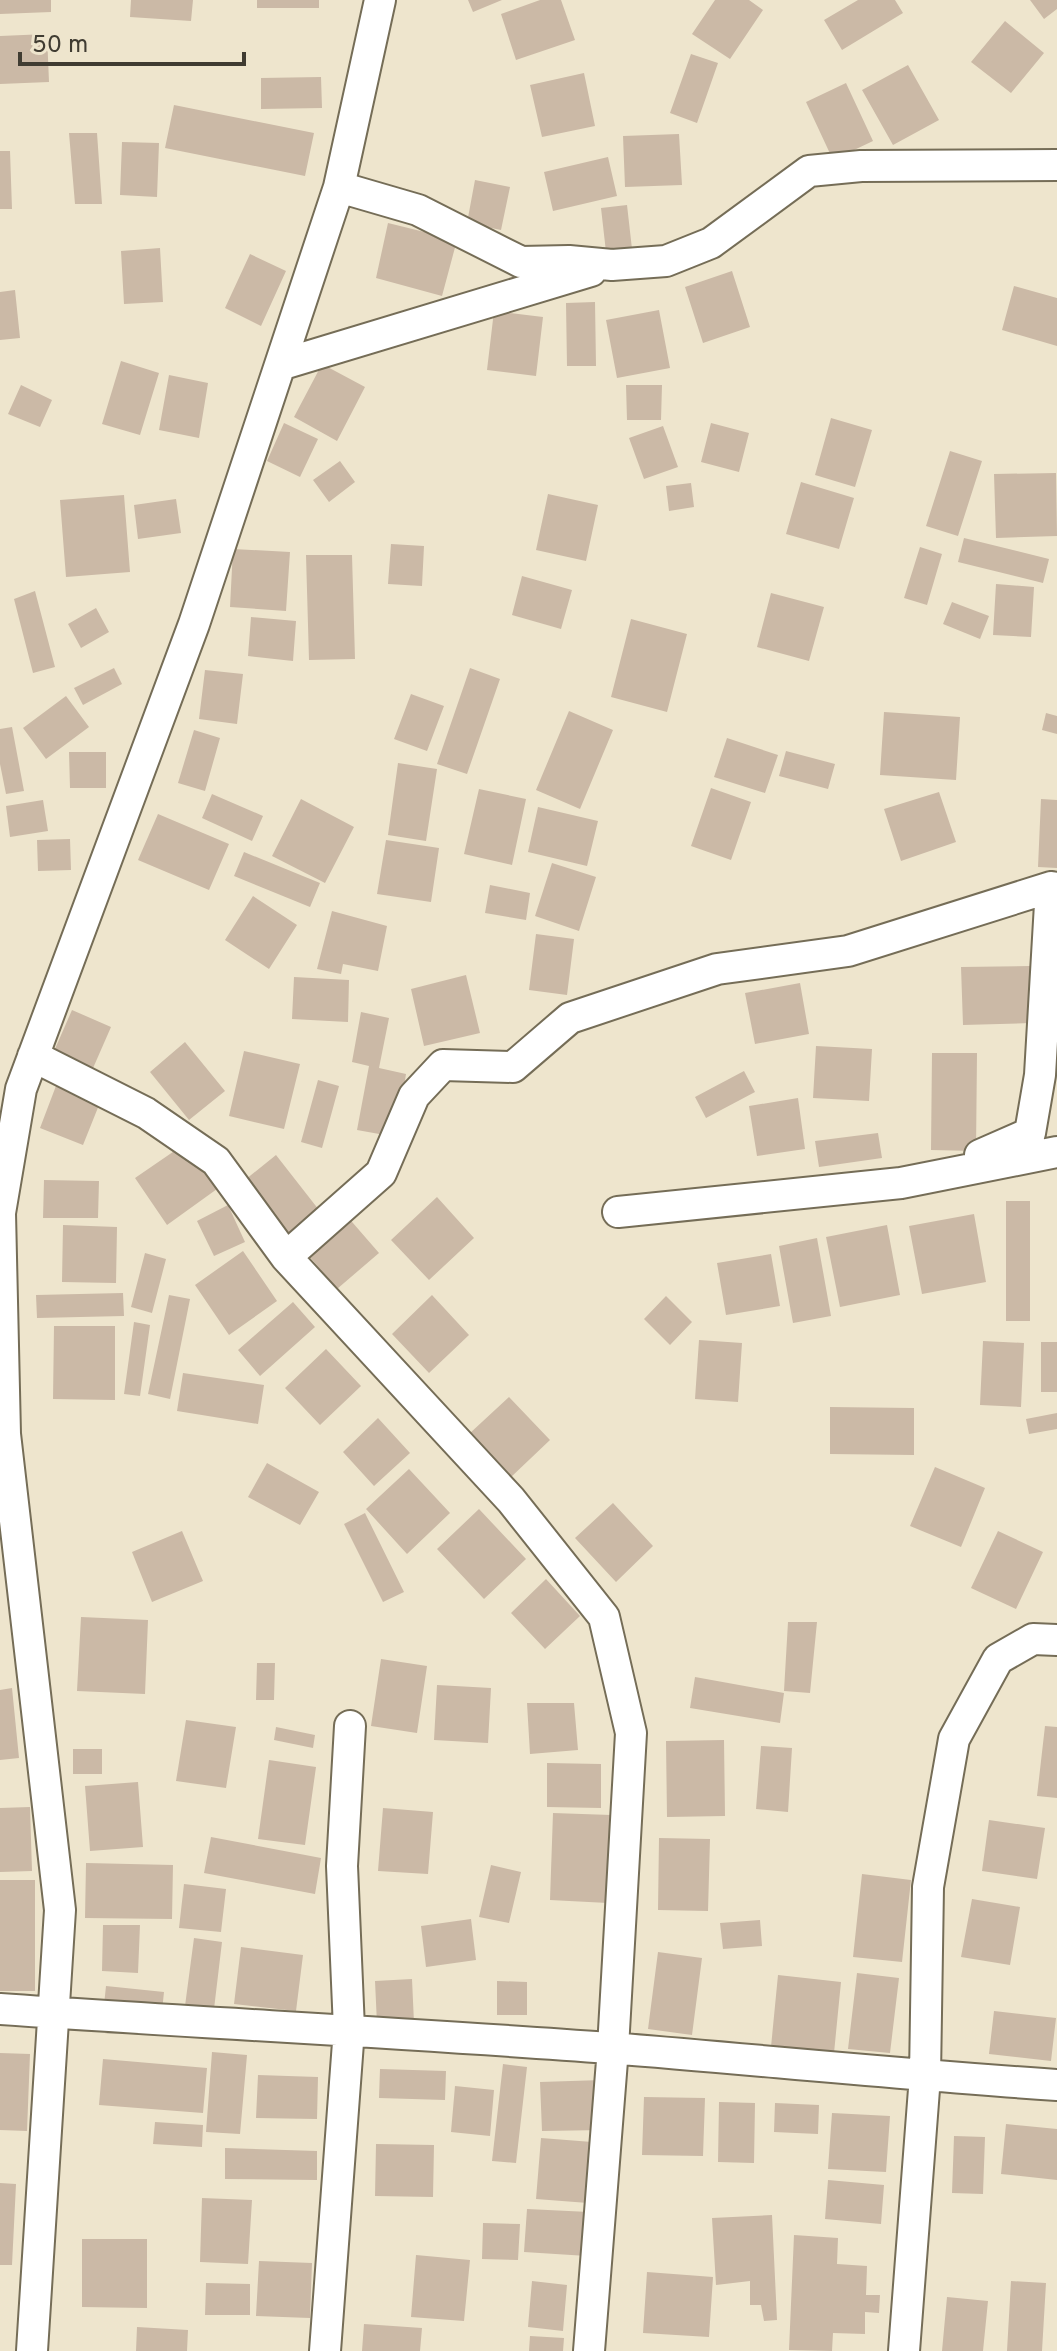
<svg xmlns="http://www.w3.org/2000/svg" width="1057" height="2351" font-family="Overpass,sans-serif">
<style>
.building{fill:#cbb9a6}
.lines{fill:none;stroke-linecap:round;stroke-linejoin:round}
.street-casing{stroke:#756d57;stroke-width:34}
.street{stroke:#fff;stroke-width:30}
</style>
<rect width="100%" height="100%" fill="#eee5cd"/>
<path class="building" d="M0,0H51V12L0,14Z
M131,0H193L191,21L130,17Z
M257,0H319V8H257Z
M468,0H502L473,12Z
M540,0H561L575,40L516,60L501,14Z
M715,0H749L763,10L730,59L692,34Z
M858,0H895L903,13L842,50L824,20Z
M1030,0H1057V9L1044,19Z
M1005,21L1044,53L1011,93L971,62Z
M47,34L49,82L0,84V36Z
M691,54L718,63L697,123L670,113Z
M908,65L939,120L893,145L862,90Z
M584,73L595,126L542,137L530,85Z
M321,77L322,108L261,109V78Z
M846,83L873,141L833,160L806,102Z
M174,105L314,133L305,176L165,148Z
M69,133H97L102,204H75Z
M679,134L682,185L625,187L623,136Z
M122,142L159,143L157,197L120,195Z
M0,151H10L12,209H0Z
M608,157L617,196L553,211L544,172Z
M475,180L510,187L501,230L467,223Z
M627,205L632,249L606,252L601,208Z
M388,223L457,240L442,296L376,278Z
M160,248L163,302L124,304L121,251Z
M250,254L286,271L261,326L225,308Z
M732,271L750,327L703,343L685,287Z
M1014,286L1057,298V346L1002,330Z
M15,290L20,338L0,340V292Z
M595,302L596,366H567L566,303Z
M659,310L670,368L617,378L606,320Z
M494,311L543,317L536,376L487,370Z
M121,361L159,373L140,435L102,424Z
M322,364L365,387L337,441L294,417Z
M169,375L208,383L199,438L159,430Z
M21,385L52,400L40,427L8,414Z
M626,385H662L661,420H627Z
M831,418L872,430L855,487L815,475Z
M284,423L318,439L300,477L267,461Z
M711,423L749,433L739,472L701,462Z
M663,426L678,467L644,479L629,438Z
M950,451L982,461L958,536L926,526Z
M340,461L355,482L329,502L313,480Z
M1056,473L1057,536L996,538L994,474Z
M801,482L854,498L839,549L786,534Z
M691,483L694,507L669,511L666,486Z
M548,494L598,505L586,561L536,550Z
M124,495L130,572L66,577L60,500Z
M176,499L181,533L138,539L134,505Z
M964,538L1049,559L1043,583L958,562Z
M391,544L424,546L422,586L388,584Z
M920,547L942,554L927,605L904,598Z
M233,549L290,552L286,611L230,607Z
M306,555H352L355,659L309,660Z
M522,576L572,590L561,629L512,615Z
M996,584L1034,587L1031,637L993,635Z
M35,591L55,667L33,673L14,599Z
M771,593L824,607L809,661L757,647Z
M952,602L989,616L980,639L943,624Z
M96,608L109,632L81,648L68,624Z
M251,617L296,621L293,661L248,656Z
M631,619L687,634L667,712L611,697Z
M114,668L122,684L83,705L74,688Z
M470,668L500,679L467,774L437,764Z
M205,670L243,674L237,724L199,719Z
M411,694L444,706L427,751L394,739Z
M66,696L89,727L46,759L23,728Z
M569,711L613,730L580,809L536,790Z
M884,712L960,717L956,780L880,775Z
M1046,713L1057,716V734L1042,730Z
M12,727L24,791L6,794L0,764V729Z
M194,730L220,738L205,791L178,783Z
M727,738L778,755L765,793L714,777Z
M786,751L835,764L828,789L779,776Z
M69,752H106V788H70Z
M398,763L437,769L426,841L388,835Z
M711,788L751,802L731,860L691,846Z
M479,789L526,799L512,865L464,854Z
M939,792L956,842L901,861L884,809Z
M212,794L263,816L252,841L202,818Z
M301,799L354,827L325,883L272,856Z
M1041,799L1057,800V868L1038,867Z
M43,800L48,831L10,837L6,806Z
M538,807L598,821L587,866L528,852Z
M158,814L229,844L209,890L138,860Z
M70,839L71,870L38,871L37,840Z
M386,840L439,848L431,902L377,894Z
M244,852L320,883L310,907L234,876Z
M552,863L596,877L579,931L535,916Z
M490,885L530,893L526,920L485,913Z
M253,896L297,925L269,969L225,940Z
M332,911L387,926L378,971L343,964L341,974L317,969Z
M536,934L574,939L567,995L529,990Z
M1030,966L1032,1023L963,1025L961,967Z
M466,975L480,1033L424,1046L411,989Z
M294,977L349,980L348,1022L292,1019Z
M800,983L809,1034L755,1044L745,993Z
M72,1010L111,1027L90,1075L51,1058Z
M361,1012L389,1018L379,1068L406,1074L396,1137L357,1130L369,1066L352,1062Z
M185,1042L225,1091L189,1120L150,1072Z
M816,1046L872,1049L869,1101L813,1098Z
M244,1051L300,1064L284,1129L229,1116Z
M932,1053H977L976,1151L931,1150Z
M744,1071L755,1092L706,1118L695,1097Z
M59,1078L103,1095L83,1145L40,1128Z
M318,1080L339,1086L322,1148L301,1142Z
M798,1098L805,1149L757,1156L749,1106Z
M878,1133L882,1158L819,1167L815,1141Z
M186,1143L217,1189L167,1225L135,1178Z
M276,1155L319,1210L284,1239L240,1184Z
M44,1180L99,1181L98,1218H43Z
M437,1197L474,1238L429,1280L391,1240Z
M1006,1201H1030V1321H1006Z
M228,1205L245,1242L214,1256L197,1221Z
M974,1214L986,1282L922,1294L909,1226Z
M346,1215L379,1253L337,1289L304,1250Z
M63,1225L117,1227L116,1283L62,1282Z
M887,1225L900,1295L840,1307L826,1237Z
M817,1238L831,1316L793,1323L779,1246Z
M243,1251L277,1301L229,1335L195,1285Z
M145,1253L166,1259L152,1313L131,1307Z
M771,1254L780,1306L726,1315L717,1263Z
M123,1293L124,1316L37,1318L36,1295Z
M169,1295L190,1299L170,1399L148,1394Z
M432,1295L469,1335L429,1373L392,1334Z
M666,1296L692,1322L670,1345L644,1319Z
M293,1302L315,1327L260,1376L238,1350Z
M134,1322L150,1325L140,1396L124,1394Z
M54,1326H115V1400L53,1399Z
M699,1340L742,1343L738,1402L695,1399Z
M983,1341L1024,1343L1021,1407L980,1405Z
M1041,1342H1057V1392H1041Z
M326,1349L361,1386L320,1425L285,1388Z
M183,1373L264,1385L258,1424L177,1411Z
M509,1397L550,1440L510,1478L469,1434Z
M830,1407L914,1408V1455L830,1454Z
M1057,1413V1429L1029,1434L1026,1419Z
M378,1418L410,1453L374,1486L343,1452Z
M267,1463L319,1492L300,1525L248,1497Z
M935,1467L985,1488L961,1547L910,1526Z
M409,1469L450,1513L407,1554L366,1509Z
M613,1503L653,1546L616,1582L575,1538Z
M479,1509L526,1559L484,1599L437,1549Z
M365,1513L404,1592L383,1602L344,1524Z
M182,1531L203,1581L152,1602L132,1552Z
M998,1531L1043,1552L1016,1609L971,1588Z
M546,1579L580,1616L545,1649L511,1613Z
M81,1617L148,1620L145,1694L77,1691Z
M788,1622H817L810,1693L784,1691Z
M381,1659L427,1666L417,1733L371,1726Z
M257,1663H275L274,1700H256Z
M695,1677L784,1693L780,1723L690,1708Z
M437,1685L491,1688L488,1743L434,1740Z
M12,1688L19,1758L0,1760V1690Z
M527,1703H574L578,1750L530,1754Z
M186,1720L236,1727L226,1788L176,1781Z
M1045,1726L1057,1727V1798L1037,1796Z
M276,1727L315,1735L313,1748L274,1740Z
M724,1740L725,1816L667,1817L666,1741Z
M761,1746L792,1748L788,1812L756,1809Z
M73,1749H102V1774H73Z
M269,1760L316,1767L305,1845L258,1839Z
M547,1763L601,1764V1808L547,1807Z
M138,1782L143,1847L90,1851L85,1786Z
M30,1807L32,1871L0,1872V1808Z
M383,1808L433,1812L428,1874L378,1871Z
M553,1813L611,1815L608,1903L550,1900Z
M989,1820L1045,1828L1037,1879L982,1871Z
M211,1837L321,1858L315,1894L204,1873Z
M659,1838L710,1839L708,1911L658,1910Z
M86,1863L173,1865L172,1919L85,1918Z
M491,1865L521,1872L509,1923L479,1917Z
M862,1874L911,1880L902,1962L853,1957Z
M0,1880H35V1991H0Z
M184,1884L226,1889L221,1932L179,1928Z
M972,1899L1020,1907L1010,1965L961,1957Z
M471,1919L476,1960L426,1967L421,1926Z
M760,1920L762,1946L723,1949L720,1923Z
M103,1925H140L138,1973L102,1971Z
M194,1938L222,1942L214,2009L185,2006Z
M241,1947L303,1955L296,2011L234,2004Z
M658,1952L702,1958L692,2035L648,2029Z
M857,1973L899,1978L890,2053L848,2049Z
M778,1975L841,1982L834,2053L771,2047Z
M412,1979L414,2023L377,2024L375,1981Z
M497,1981L527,1982V2015H497Z
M106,1986L164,1992L162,2011L104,2005Z
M994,2011L1056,2018L1051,2061L989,2054Z
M212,2052L247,2055L240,2134L206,2132Z
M0,2053L30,2054L27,2131L0,2130Z
M103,2059L207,2068L203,2113L99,2105Z
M503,2064L527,2067L516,2163L492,2161Z
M380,2069L446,2071L445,2100L379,2098Z
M258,2075L318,2077L317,2119L256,2118Z
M602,2080L604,2130L542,2131L540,2082Z
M455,2086L494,2090L490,2136L451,2132Z
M644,2097L705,2098L703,2156L642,2155Z
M719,2102L755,2103L754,2163L718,2162Z
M775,2103L819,2105L818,2134L774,2132Z
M832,2113L890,2116L886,2172L828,2169Z
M155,2122L203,2125L202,2147L153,2144Z
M1006,2124L1057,2129V2180L1001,2174Z
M954,2136L985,2137L983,2194L952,2193Z
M541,2138L592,2142L588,2203L536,2199Z
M376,2144L434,2145L433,2197L375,2196Z
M225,2148L317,2151V2180L225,2179Z
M828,2180L884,2185L881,2224L825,2219Z
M0,2183L16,2184L12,2265H0Z
M202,2198L252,2200L248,2264L200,2262Z
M527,2209L589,2212L587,2256L524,2252Z
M772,2215L777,2320L764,2321L761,2305H750V2281L716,2285L712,2218Z
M483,2223L520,2224L518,2260L482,2259Z
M794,2235L838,2238L837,2264L867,2266L866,2295H880L879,2313L865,2312V2334L833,2333L832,2351L789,2350Z
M82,2239H147V2308L82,2307Z
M416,2255L470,2260L464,2321L411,2317Z
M259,2261L312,2263L310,2318L256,2316Z
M647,2272L713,2277L709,2337L643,2333Z
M532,2281L567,2285L563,2331L528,2327Z
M1011,2281L1046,2283L1042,2351H1007Z
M206,2283L250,2284V2315H205Z
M947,2297L988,2301L983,2351H942Z
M364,2324L422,2328L420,2351H362Z
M137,2327L188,2330L187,2351H136Z
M530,2336L564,2338L563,2351H529Z"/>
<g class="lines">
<defs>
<path id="street" d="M339,187L418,210L521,262L569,261L612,265L666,261L711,243L809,171L861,166L1057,165
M280,365L591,271
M33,1056L146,1113L216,1161L286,1257L511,1500L604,1617L631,1733L613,2048L589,2351
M980,1155L1030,1133L1040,1075L1051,887
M618,1212L901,1183L1057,1152
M286,1257L381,1173L414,1096L443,1065L513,1067L570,1018L717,969L848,951L1051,887L1057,888
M0,2009C203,2023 407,2033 610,2048C759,2060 908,2075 1057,2085
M32,2351L60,1910L5,1434L0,1213L21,1089L194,624L339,187L380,0
M325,2351L349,2029L342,1866L350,1726
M904,2351L925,2076L928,1887L954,1739L998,1659L1033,1639L1057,1640"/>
</defs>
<use href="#street" class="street-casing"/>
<use href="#street" class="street"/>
</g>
<path d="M20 52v12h224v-12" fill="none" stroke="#403c32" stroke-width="4"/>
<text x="32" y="52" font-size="24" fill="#403c32" stroke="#eee5cd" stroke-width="6" paint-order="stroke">50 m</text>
</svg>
